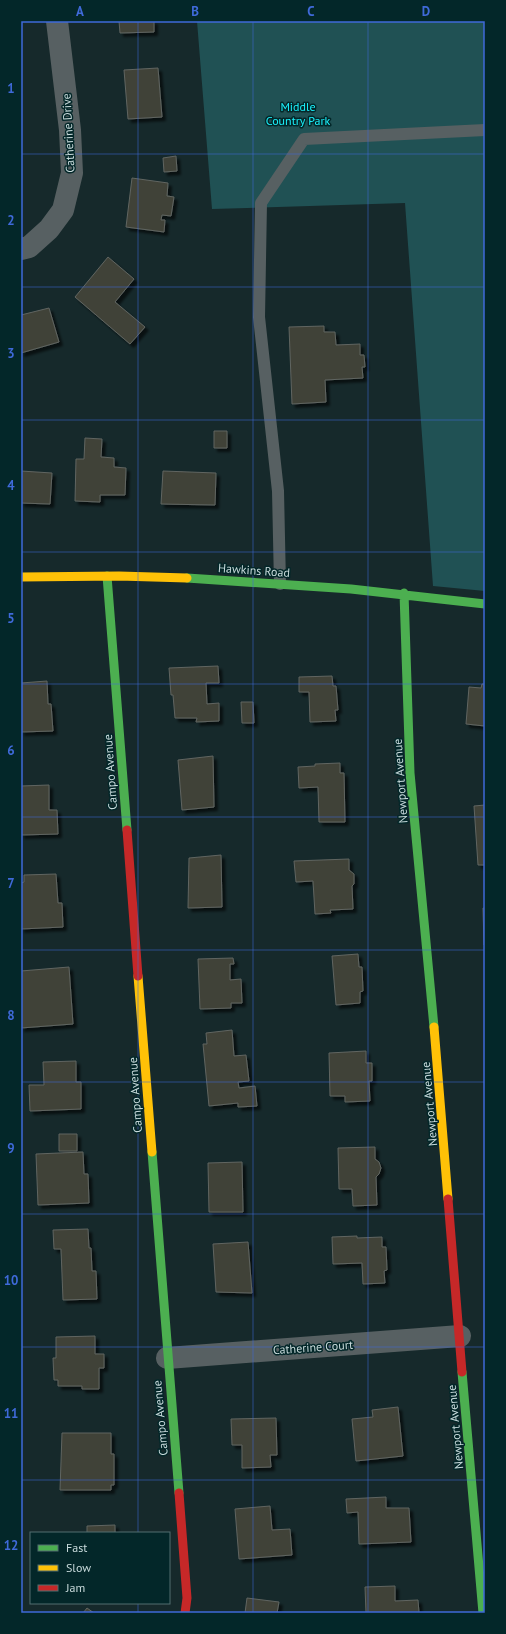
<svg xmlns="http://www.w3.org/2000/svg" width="506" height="1634" font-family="'PT Sans',sans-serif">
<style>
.green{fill:#205154}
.building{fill:#414238;stroke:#606561;filter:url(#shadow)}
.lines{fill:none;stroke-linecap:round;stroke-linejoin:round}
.lane{stroke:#576062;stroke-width:12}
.street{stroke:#576062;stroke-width:22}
.fast{stroke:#4caf50;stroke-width:9}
.slow{stroke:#ffc107;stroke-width:9}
.jam{stroke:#c62828;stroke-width:9}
.grid{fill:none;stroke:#3f6ad9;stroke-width:1;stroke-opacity:0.55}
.labels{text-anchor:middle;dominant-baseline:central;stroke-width:3;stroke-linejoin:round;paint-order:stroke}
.park-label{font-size:12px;fill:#1bf2fc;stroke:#032729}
.street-label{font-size:12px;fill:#c8dadb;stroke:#032729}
.neatline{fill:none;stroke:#3f6ad9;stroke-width:1.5}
.grid-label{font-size:13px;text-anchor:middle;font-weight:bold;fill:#3f6ad9}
</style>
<defs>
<filter id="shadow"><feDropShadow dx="3.5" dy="3.5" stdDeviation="1" flood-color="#0009"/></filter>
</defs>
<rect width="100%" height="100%" fill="#16292b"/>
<path class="green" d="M197,21H485V591L433,586L405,203L212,209Z"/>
<path class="building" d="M119,21H154V32L120,33Z
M158,68L162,117L128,119L124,70Z
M176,156L177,171L164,172L163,158Z
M132,178L168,183L167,196L174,197L171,216L162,215L161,220H165L164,232L126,227Z
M108,257L134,279L115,302L145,327L130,344L75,297Z
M49,308L59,342L21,353V315Z
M324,326V332H335L336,345L360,344V355H364L365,367H362L363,378L325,380L326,402L292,404L289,327Z
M214,431H227V448H214Z
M85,438L102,439L101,457L114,458V467L126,468L125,495H100V502L75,501L76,459H84Z
M21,471L52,473L50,504L21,503Z
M163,471L216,473L215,505L161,504Z
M218,666L219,683H206L207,704L219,703V721L196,722L197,718H175L173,695H171L169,668Z
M332,676L333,686H336L338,710H335L336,721L310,722L309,692H299V677Z
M47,681L48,704H51L53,731L21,732V683Z
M482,684H485V726L466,724L469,687L481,688Z
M241,702H253L254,723H242Z
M213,756L214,807L182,810L178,760Z
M340,763V773H344L345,822H319L318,787L299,788L298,767L315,766V764Z
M49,785V810H57L58,834L21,835V786Z
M485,805V865H478L474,806Z
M221,855L222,907L188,908L189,858Z
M349,859V870L354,874V884L352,886L353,909L330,910L331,913L315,914L313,881L296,882L294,861Z
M56,874L58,903H62L63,927L21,929V883L24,882V875Z
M483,908H485V945H484Z
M358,954L359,967H362L363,991L360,992V1003L336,1005L332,956Z
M233,958L234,964H230V980L241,979L242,1003H231V1008L200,1009L198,959Z
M69,967L73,1024L21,1028V971Z
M232,1030L234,1056L246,1055L249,1081L238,1082L239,1088L255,1086L257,1106L238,1107V1103L209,1106L203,1044H207L206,1033Z
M366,1051V1063H372V1081H369L370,1101L345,1102V1096H330L329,1053Z
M76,1061V1082H81V1109L30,1111L29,1085H44L43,1062Z
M59,1134H77V1151H59Z
M375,1147V1159L379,1162L381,1168L379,1174L376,1177L377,1205L353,1206L352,1189H339L338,1148Z
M83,1152L84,1174H88L89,1203L38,1205L36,1154Z
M242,1162L243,1212H209L208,1163Z
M88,1229L89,1248H91L92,1271H96L97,1299L63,1300L61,1249H54L53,1230Z
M357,1236V1238L382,1237V1247H386L387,1270L384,1271L385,1283L363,1284L362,1263L333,1264L332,1237Z
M248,1242L252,1293L216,1292L213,1244Z
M95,1336V1354H104V1368H99V1389H82V1386H58V1380H54L53,1358H56V1337Z
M398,1407L403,1456L356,1461L352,1419L373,1417L372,1410Z
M276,1418L277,1455H270L271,1467L242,1468V1445H232L231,1419Z
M62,1433H111V1454H114V1485H111V1490H60Z
M386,1497V1508H409L411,1542L359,1544L358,1512L347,1513L346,1499Z
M270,1506L272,1530L290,1529L292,1555L239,1559L235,1509Z
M115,1525V1533H87V1526Z
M395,1586V1601L418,1600L419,1613H366L365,1587Z
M247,1598L279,1602L277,1613H245Z
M87,1608L94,1613H83Z"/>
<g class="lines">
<path class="lane" d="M280,584L278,491L259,317L261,203L304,139L485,130"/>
<path class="street" d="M21,249L29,247L49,229L63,210L72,173L70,130L57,21
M167,1358L460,1336"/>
<path class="fast" d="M107,576L127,830
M187,578L351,589L485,604
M404,593L410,773L434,1027
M152,1152L179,1493
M462,1372L483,1613"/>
<path class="slow" d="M21,577L119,576L187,578
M138,976L152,1152
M434,1027L448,1199"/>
<path class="jam" d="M127,830L138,976
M448,1199L462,1372
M179,1493L187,1598L185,1613"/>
</g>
<path class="grid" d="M138,21V1533M253,21V1613M368,21V1613M21,154H485M21,287H485M21,420H485M21,552H485M21,684H485M21,817H485M21,950H485M21,1082H485M21,1214H485M21,1347H485M21,1480H485M138,1603V1613"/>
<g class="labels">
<g class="park-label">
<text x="298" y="106">Middle<tspan x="298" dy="14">Country Park</tspan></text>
</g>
<g class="street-label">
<text transform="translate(68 133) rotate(-93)">Catherine Drive</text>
<text transform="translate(254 570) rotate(4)">Hawkins Road</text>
<text transform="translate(110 772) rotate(-94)">Campo Avenue</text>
<text transform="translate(400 781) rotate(-94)">Newport Avenue</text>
<text transform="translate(135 1095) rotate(-94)">Campo Avenue</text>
<text transform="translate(429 1104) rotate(-95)">Newport Avenue</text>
<text transform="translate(313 1347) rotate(-4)">Catherine Court</text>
<text transform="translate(160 1418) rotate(-95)">Campo Avenue</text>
<text transform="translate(455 1427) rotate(-95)">Newport Avenue</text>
</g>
</g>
<rect width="506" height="1634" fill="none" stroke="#032729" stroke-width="44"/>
<rect x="30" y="1532" width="140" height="72" fill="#032729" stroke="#526f70"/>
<rect x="38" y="1545" width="20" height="6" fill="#4caf50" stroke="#526f70"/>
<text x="66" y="1552" font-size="12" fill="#c8dadb">Fast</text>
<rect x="38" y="1565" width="20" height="6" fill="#ffc107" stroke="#526f70"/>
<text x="66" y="1572" font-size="12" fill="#c8dadb">Slow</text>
<rect x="38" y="1585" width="20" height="6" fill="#c62828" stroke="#526f70"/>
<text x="66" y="1592" font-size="12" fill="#c8dadb">Jam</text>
<rect x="22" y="22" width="462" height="1590" class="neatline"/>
<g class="grid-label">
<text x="80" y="16">A</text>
<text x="195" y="16">B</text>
<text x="311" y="16">C</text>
<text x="426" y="16">D</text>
<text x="11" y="93">1</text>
<text x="11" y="225">2</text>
<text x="11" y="358">3</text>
<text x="11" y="490">4</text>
<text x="11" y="623">5</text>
<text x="11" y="755">6</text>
<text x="11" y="888">7</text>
<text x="11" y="1020">8</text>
<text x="11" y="1153">9</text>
<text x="11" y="1285">10</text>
<text x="11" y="1418">11</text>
<text x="11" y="1550">12</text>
</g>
</svg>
